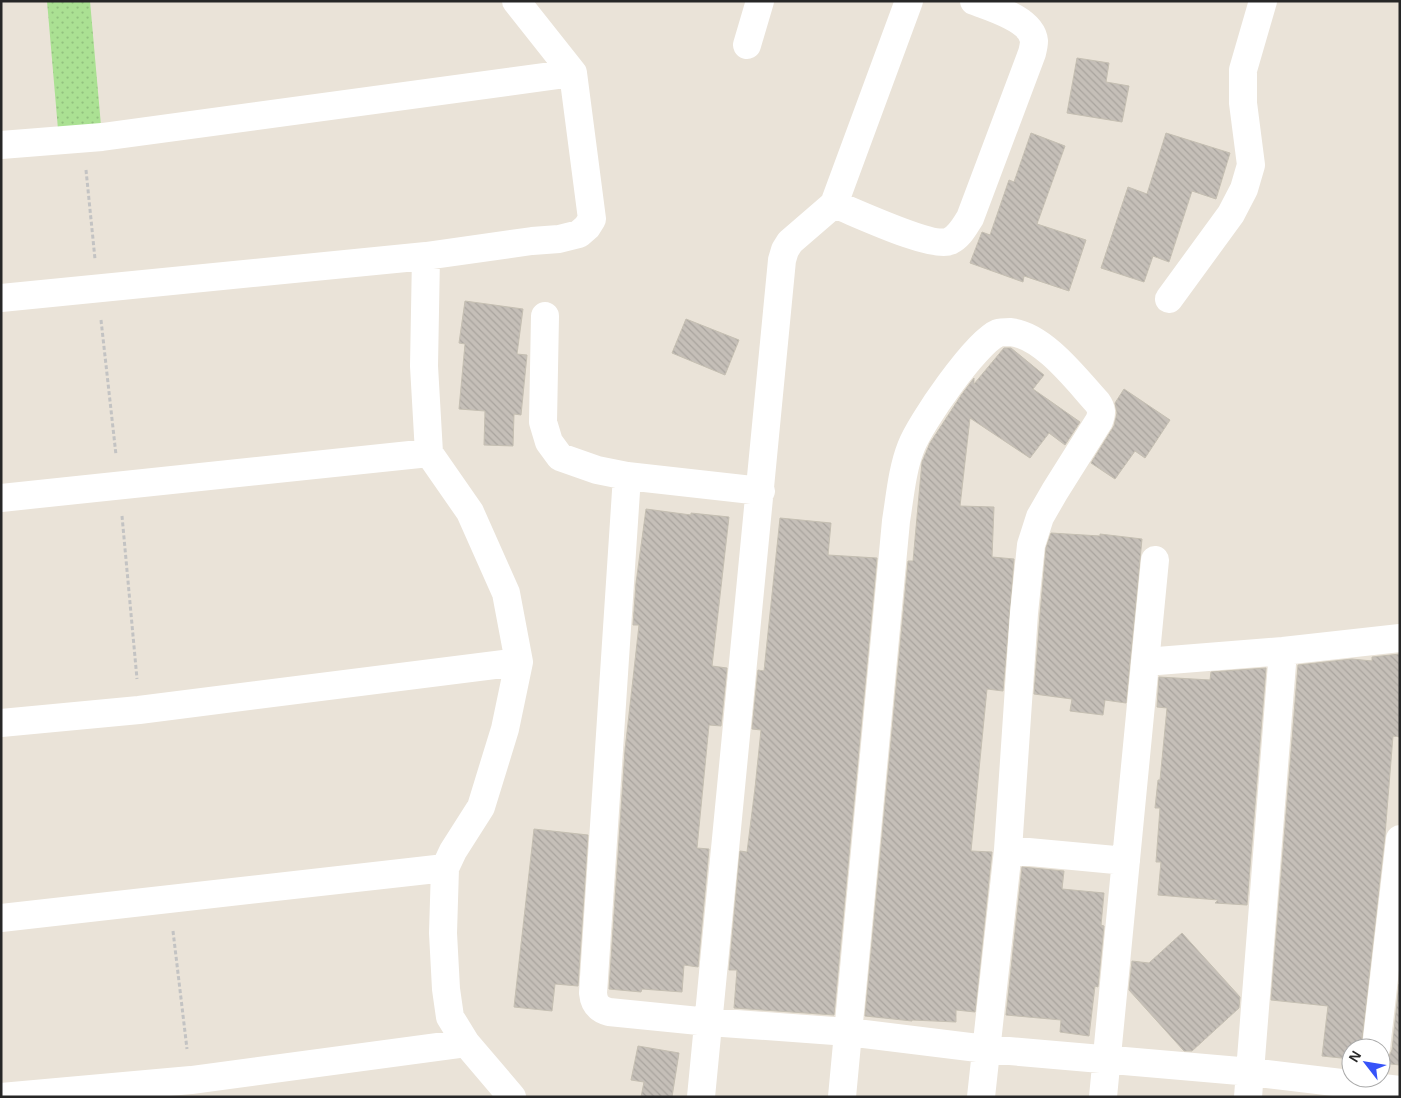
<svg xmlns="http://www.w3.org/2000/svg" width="1401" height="1098" font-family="Helvetica,sans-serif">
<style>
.park{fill:url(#park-dots)}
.building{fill:url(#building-back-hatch);stroke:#c5bfb2}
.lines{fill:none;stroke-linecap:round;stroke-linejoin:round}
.path{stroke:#c3c3c3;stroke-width:3;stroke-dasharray:4 2.5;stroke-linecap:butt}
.minor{stroke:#fff;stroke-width:28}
</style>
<defs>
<pattern id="park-dots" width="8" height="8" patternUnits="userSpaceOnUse" patternTransform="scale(1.25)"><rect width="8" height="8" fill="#abe193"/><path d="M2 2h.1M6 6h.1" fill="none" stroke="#93c17f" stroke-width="1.8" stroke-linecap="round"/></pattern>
<pattern id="building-back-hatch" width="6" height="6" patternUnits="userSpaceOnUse" patternTransform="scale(1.25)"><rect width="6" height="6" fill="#c5bfb8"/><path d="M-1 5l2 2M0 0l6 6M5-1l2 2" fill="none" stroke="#a9a49e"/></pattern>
</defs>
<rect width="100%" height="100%" fill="#eae3d8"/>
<path class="park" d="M47,1H90L102,137L59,141Z"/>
<path class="building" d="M1077,58L1109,63L1106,82L1129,86L1122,122L1067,113Z
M1031,133L1065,146L1037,224L1086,240L1069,291L1024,276L1023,282L970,263L982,232L990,235L1009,180L1014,182Z
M1166,133L1230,153L1216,199L1192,191L1169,262L1153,256L1144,282L1101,268L1128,187L1147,194Z
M465,301L523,309L517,354L527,355L521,415L514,414L513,446L484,445L485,411L459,409L465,344L459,343Z
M686,319L739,340L725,375L672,353Z
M1004,348H1011L1044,375L1033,389L1080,422L1065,445L1049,433L1030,458L970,418L960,506L994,507L992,557L1014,559L1003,691L987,689L971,851L992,852L975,1012L956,1010V1022L912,1020V1021L865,1016L908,561H913L922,462L930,443L962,394L974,378V384Z
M1124,389L1170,420L1145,458L1135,451L1115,479L1091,463L1114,426L1117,413L1115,403Z
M646,509L691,515V513L729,517L712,666L727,668L721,726L709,725L697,848L709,849L698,967L684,965L682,992L642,989L641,992L609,989L625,750L639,625H633L636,583Z
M780,518L831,523L828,555L877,558L834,1015L734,1008L737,970H729L740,851L747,852L755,788L761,730L752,729L758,670L764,671Z
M1051,533L1100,536V534L1142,539L1126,703L1105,700L1103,715L1070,711L1072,699L1034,694L1040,614L1046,548Z
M1400,654V737L1393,736L1385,835L1361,1048H1351V1059L1322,1056L1328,1006L1271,1000L1298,665L1352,659L1372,661V657Z
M1266,668L1247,905L1215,903L1218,900L1158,895L1161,862H1156L1160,808H1155L1158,780H1160L1167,708L1157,707L1159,677L1210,680L1211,672Z
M534,829L588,835L578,986L555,984L552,1011L514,1007Z
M1022,867L1064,871L1062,889L1104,893L1101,925L1104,926L1098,987L1095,986L1089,1036L1060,1032L1061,1020L1006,1015Z
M1182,933L1240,997L1239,1008L1192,1051H1184L1129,990L1132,961L1149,963Z
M1399,984H1400V1065L1381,1063L1388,1058L1392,1050Z
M638,1046L679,1053L672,1097H641L644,1082L631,1080Z"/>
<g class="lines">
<path class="path" d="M86,170L95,259
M101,320L116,455
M122,516L137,679
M173,931L187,1049"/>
<path class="minor" d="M747,45L760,1
M1,145L102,137L573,73
M834,204C855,212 932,249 950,241C960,236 964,227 970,218L1032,53C1033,49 1034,45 1034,41C1032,19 992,8 974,1
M426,256L424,366L429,453L470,512L506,593L519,662L505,729L481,807L453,851L445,868L443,933L446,989L450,1017L466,1043L512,1097
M1,298L426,256L532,241L559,239L579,234L587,227L592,219L573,73L516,1
M1169,299L1231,214L1244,189L1251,165L1243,103V70L1263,1
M545,316L543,422L549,442L560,457L597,470L627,476L761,491
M627,476L593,993C594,1004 598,1009 609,1012L709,1022L848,1032L986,1049L1251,1072L1400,1090
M1,498L429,453
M1145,662L1283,651L1400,638
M1,723L139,710L519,662
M1008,850L1126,861
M1,918L445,868
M1376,1048L1400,839
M1,1097L191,1080L466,1043
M701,1097L782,260L785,250L790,242L834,204L909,1
M842,1097L896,521C900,496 902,470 911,447C920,423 976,342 998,333C1001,332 1007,332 1010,332C1043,335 1076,379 1097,402C1102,409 1102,413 1099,421L1055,491L1040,517L1031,545L1024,613L1008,850L981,1097
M1103,1097L1155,560
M1248,1097L1283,651"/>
</g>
<rect width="1401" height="1098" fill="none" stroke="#272727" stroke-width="5"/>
<g transform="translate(1366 1063) rotate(301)"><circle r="24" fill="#ffffff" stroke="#a9a9a9"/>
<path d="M0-4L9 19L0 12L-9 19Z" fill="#3653f9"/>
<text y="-8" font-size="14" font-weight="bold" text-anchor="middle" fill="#272727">N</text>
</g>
</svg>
